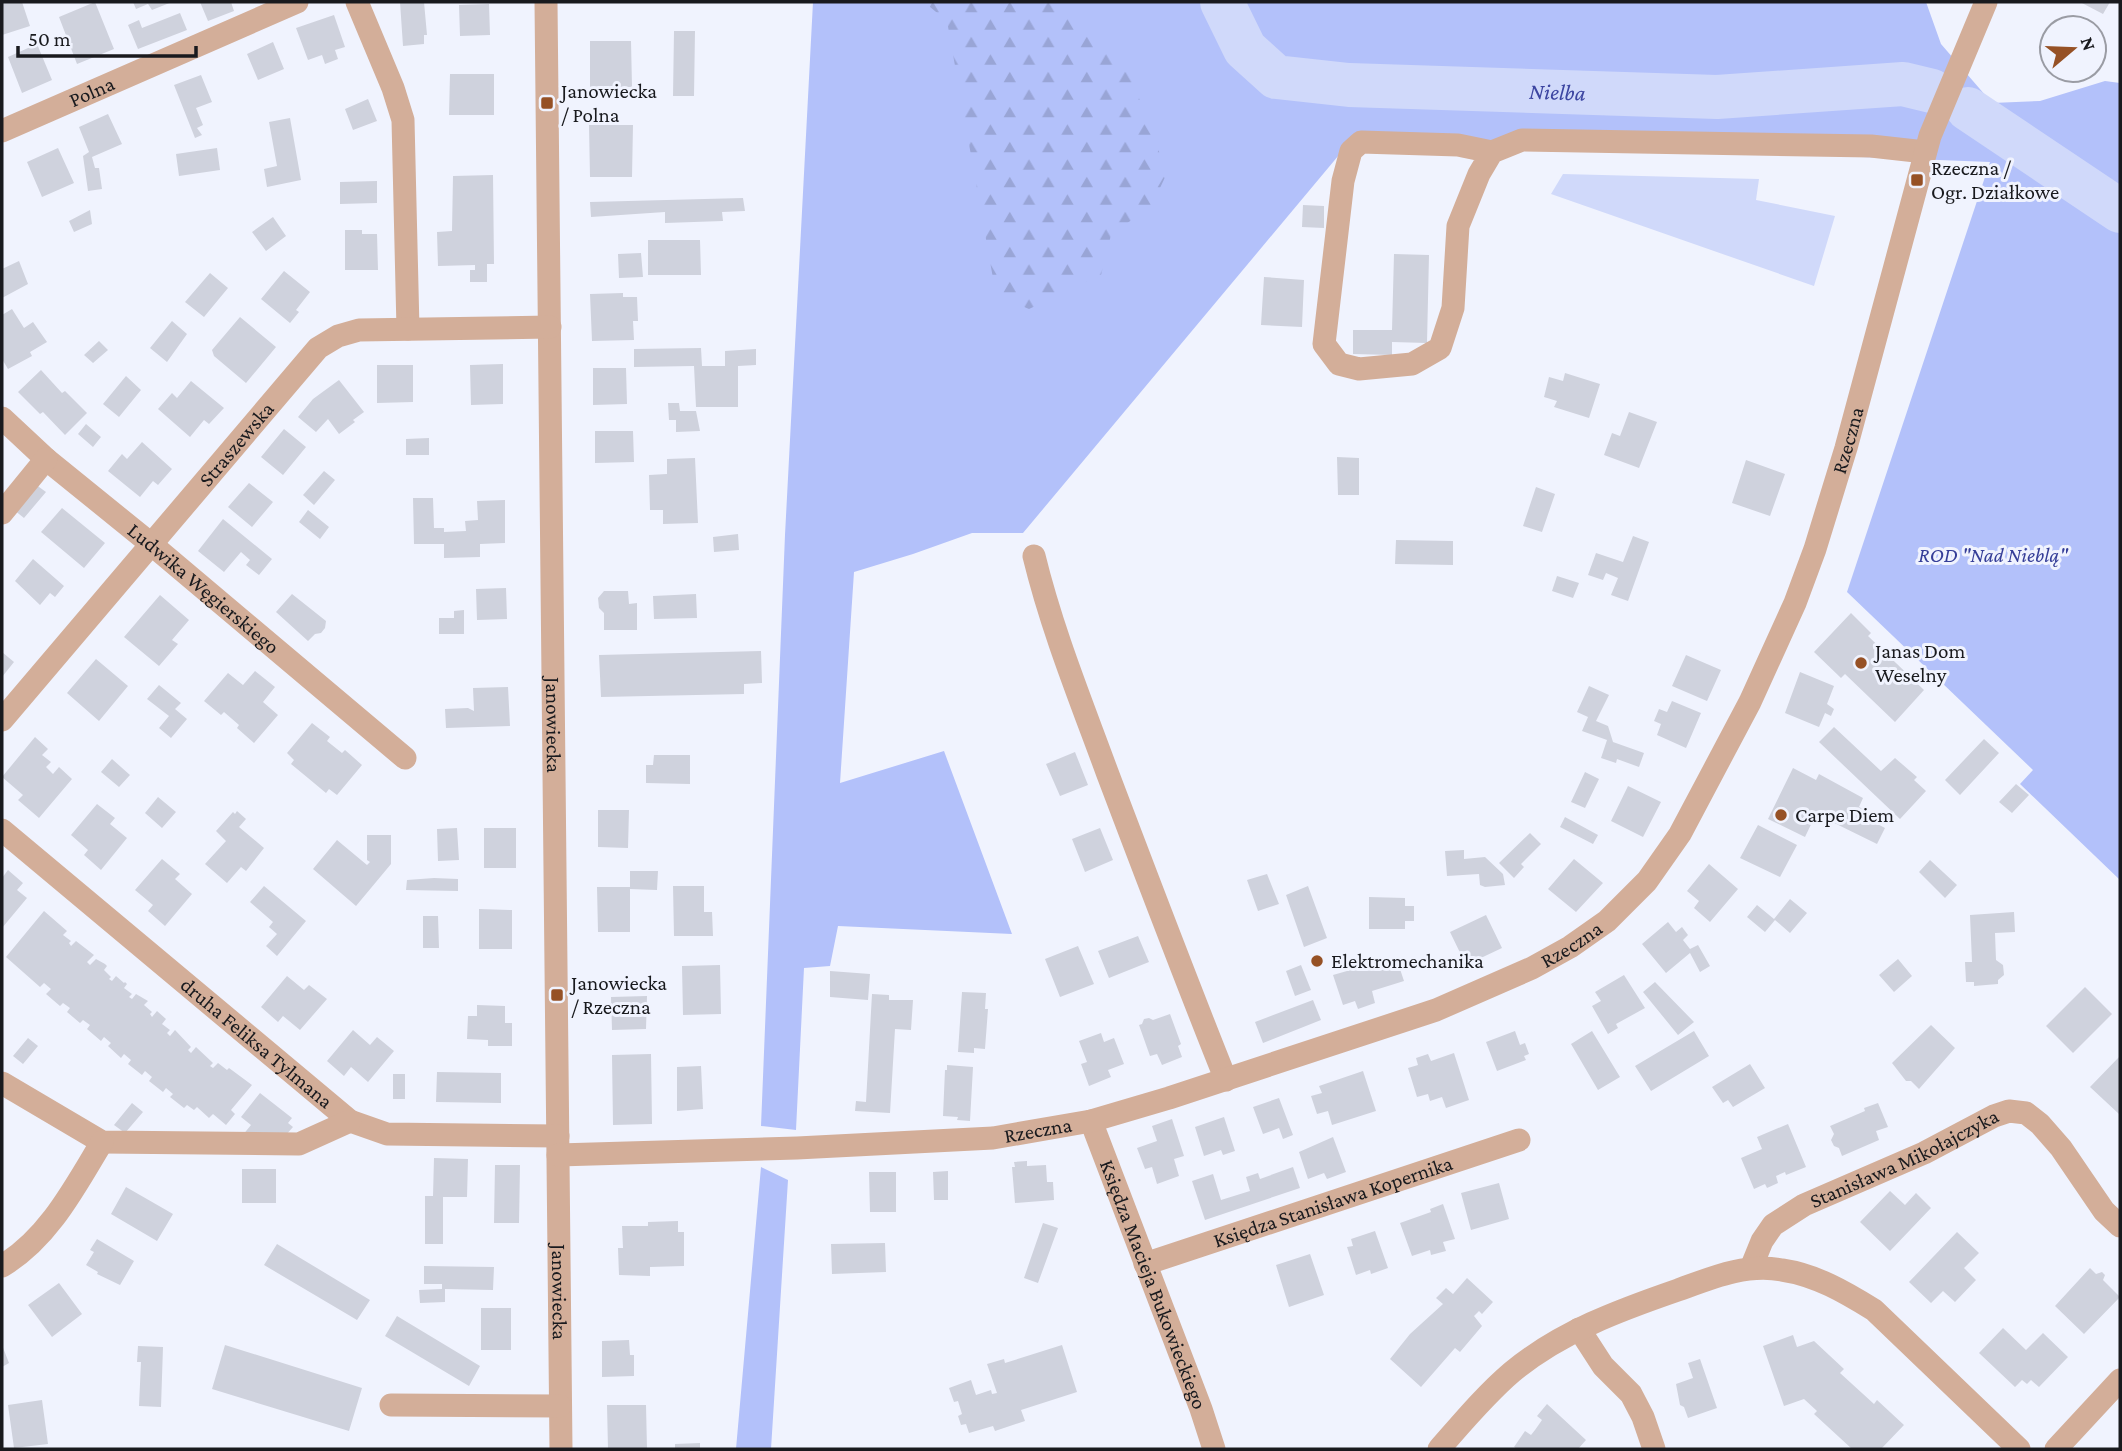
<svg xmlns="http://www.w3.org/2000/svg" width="2122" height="1451" font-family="'Crimson Pro',serif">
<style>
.green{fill:#b3c1fa}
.forest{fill:url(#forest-firs)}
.water{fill:#d0d9fa}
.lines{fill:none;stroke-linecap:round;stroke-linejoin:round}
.river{stroke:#d0d9fa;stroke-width:44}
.building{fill:#cfd2dd}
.minor{stroke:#d3ae99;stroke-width:23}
.poi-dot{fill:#965125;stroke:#f0f3fe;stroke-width:2.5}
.labels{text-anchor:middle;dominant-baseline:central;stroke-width:6;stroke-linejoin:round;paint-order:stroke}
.poi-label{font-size:21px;fill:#191a1e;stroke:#f0f3fe;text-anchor:start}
.street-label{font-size:21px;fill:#191a1e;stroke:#f0f3fe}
.park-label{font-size:21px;font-style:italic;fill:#353e98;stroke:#f0f3fe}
.water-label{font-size:23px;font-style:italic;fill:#3c45a1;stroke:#f0f3fe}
</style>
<defs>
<pattern id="forest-firs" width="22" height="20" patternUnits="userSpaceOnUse" patternTransform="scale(1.75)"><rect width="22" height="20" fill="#b3c1fa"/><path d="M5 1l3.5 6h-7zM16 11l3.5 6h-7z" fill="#99a5d6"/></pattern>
</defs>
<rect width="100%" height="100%" fill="#f0f3fe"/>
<path class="green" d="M813,2H1926L1941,44L1992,103L2040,101L2105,81L2120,83V880L2020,784L2033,770L1847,592L1990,162L1354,137L1023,533H972L913,554L854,572L840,783L944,751L1012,934L838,926L830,966L804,968L796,1130L761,1126L785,535Z
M761,1167L788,1180L771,1449H736Z"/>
<path class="forest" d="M924,2H1051L1124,58L1167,173L1152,205L1111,235L1101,275L1029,309L996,295L947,21Z"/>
<path class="water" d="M1563,174L1759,179L1756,200L1835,216L1814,286L1551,194Z"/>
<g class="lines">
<g class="river">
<path id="s1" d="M1222,2L1245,49L1276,77L1349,85L1717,97L1903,84L1932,91"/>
<path d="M1968,109L2120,211"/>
</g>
</g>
<path class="building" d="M2,2H22L30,26L2,35Z
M95,2L114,49L77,64L59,17Z
M133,2H172L152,10L148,4L136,9Z
M200,2H231L234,11L208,21Z
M400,2H424L427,35H424V44L403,46Z
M2080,2H2110L2103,14Z
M489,4L490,35L460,36L459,5Z
M180,13L187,30L138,49L128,25L139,20L142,28Z
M334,15L345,47L335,50L338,59L325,64L322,55L308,60L296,28Z
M674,31H695L694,96H673Z
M590,41H631L632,87H590Z
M273,42L284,69L258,80L247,54Z
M37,44L52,80L22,93L8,57Z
M450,74H494V115H449Z
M201,75L212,102L196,108L203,125L197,128L202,135L195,138L174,85Z
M368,99L377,121L353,130L345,109Z
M108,114L122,144L92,157L95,168H99L102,189L88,191L83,156L89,152L79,127Z
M290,118L301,180L267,187L264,169L277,166L269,122Z
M589,125H633L632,177H590Z
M58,148L74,183L42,197L27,162Z
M217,148L220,170L179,176L176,154Z
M493,175L494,264H487V282H470V270H475V265L438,266L437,232L452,231L453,176Z
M377,181V203L340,204V182Z
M743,198L745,211L722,212L723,221L665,223V212L591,217L590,202Z
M1303,205L1324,206V228L1302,227Z
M90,210L92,224L74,232L69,221Z
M273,217L286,236L266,251L252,232Z
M345,230H362V234H377L378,270H345Z
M648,240H700L701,275H648Z
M641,253L643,277L619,278L618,254Z
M1394,254L1429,255L1427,343L1392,342V355L1353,354V330H1392Z
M19,261L28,284L2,298V269Z
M284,271L310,292L296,310L299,312L290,323L261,299Z
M210,273L228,288L204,317L185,302Z
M1264,277L1304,280L1302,327L1261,325Z
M623,293V297H637L638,321H633L634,340L592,341L590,294Z
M12,309L24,328L33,322L47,342L30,352L32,356L8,369L2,359V315Z
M240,317L276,347L246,383L214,356L212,350Z
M172,321L187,334L167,362L150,348Z
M99,341L108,350L93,363L84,355Z
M701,348L702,366H725V351L756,349V365L738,366V407H696L694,366L634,367V349Z
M503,364V404L471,405L470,365Z
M377,365H413V402L377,403Z
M593,368H626L627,404L593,405Z
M41,370L62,393L65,391L87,413L65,435L43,412L40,414L18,392Z
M1565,373L1600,384L1589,418L1554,407L1557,401L1544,397L1549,377L1563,381Z
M126,376L141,390L119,417L103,404Z
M339,380L364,412L353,420L355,422L339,434L328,419L316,432L298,417L313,399Z
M191,381L224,408L209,424L204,420L190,437L158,409L172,393L177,398Z
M668,403H679L680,411H696L700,431L676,432V420H669Z
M1629,412L1657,422L1639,468L1604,455L1612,433L1620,436Z
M86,424L101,437L93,447L78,434Z
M284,429L306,447L283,475L261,457Z
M595,431H633L634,462L595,463Z
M429,438V455H406V439Z
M142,442L172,469L158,485L153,481L140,497L108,471L122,454L127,459Z
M1337,457L1359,458V495H1338Z
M695,458L698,523L663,524V510H650L649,475L667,474V459Z
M1746,460L1785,474L1770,516L1732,503Z
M324,471L335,480L314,505L303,495Z
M249,483L273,502L252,527L228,507Z
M35,484L46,492L24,518L14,510Z
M1536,487L1555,494L1542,532L1523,526Z
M413,498H433L434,528H444V532L466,531L465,521L478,520L477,501L505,500V543L480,544V557L444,558V544H414Z
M62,508L105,543L84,568L41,532Z
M308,510L329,527L320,539L299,522Z
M223,519L272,559L259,575L246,565L250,560L241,552L224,572L198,551Z
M738,534L739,550L714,552L713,537Z
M1633,536L1649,542L1628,601L1611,595L1618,578L1606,573L1603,580L1588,575L1596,553L1623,562Z
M1396,540L1453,541V565L1395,564Z
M33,559L64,586L55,597L50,593L40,605L15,581Z
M1557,576L1579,583L1573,598L1552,591Z
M506,588L507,619L477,620L476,589Z
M604,591H628L629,604L637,603V630H604V613L599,608L598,598Z
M292,594L326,621L325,628L321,633L315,634L308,641L276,612Z
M696,594L697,618L654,619L653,596Z
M160,595L189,620L172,640L178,644L159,666L124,637Z
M464,610V634H439V618H454V611Z
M1851,613L1871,633L1868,636L1924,690L1895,722L1845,674L1841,678L1814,652Z
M761,651L762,683L744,684V694L601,697L599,655Z
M2,652L14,662L2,677Z
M1686,655L1721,670L1707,701L1672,686Z
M96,659L128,686L99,721L67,693Z
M255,671L275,687L263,702L278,715L254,743L237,728L239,725L224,712L221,715L204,701L228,673L243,685Z
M1800,672L1834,686L1827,704L1834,709L1831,716L1825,713L1819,727L1785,713Z
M159,685L181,703L175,709L187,719L171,738L159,728L169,716L147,699Z
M1589,686L1609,695L1596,721L1608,726L1613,742L1644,753L1639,767L1617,759L1616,763L1601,758L1607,740L1582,731L1588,717L1577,712Z
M508,687L510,726L446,728L445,709L468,708L474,711L473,688Z
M1672,701L1701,713L1686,748L1657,735L1661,724L1654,721L1659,709L1667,712Z
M312,723L330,737L327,741L342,753L345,750L362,765L337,795L329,789L326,793L308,778L291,764L294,760L287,753Z
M1834,727L1881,771L1895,758L1917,777L1914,780L1926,791L1900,819L1819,742Z
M35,737L48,749L42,755L51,762L46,767L53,774L59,767L72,779L39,818L18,800L23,795L2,777Z
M1984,739L1999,753L1960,795L1945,780Z
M1075,752L1088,785L1060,796L1046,764Z
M654,755H690V784L646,783V765H653Z
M112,759L130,775L119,787L101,772Z
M1793,768L1816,780L1819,774L1863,798L1859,807L1869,812L1866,818L1885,828L1877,844L1816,814L1805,837L1768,819Z
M1585,772L1599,779L1585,808L1571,802Z
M2016,784L2029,795L2012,813L1999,802Z
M1628,786L1661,802L1643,837L1611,821Z
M158,797L176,812L162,828L145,813Z
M97,804L115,818L110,824L127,838L101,870L84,855L88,850L71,835Z
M598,810H629L628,848L598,847Z
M237,811L246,819L239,827L264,848L246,871L241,867L227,883L205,864L226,841L216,831L233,812L235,814Z
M1565,817L1598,835L1593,844L1560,827Z
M1758,825L1797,845L1780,877L1740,858Z
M457,828L459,860L438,861L437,829Z
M484,828H516V868H484Z
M1100,828L1113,860L1085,872L1072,839Z
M1530,833L1541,844L1521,864L1524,867L1514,878L1499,863Z
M367,835H391V864L356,906L313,869L337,840L367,865L370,862L367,860Z
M1464,850V859L1485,857L1503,874L1505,885L1485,887L1480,885L1479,874L1447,876L1445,851Z
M162,859L180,874L175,879L192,894L165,926L148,911L153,905L135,890Z
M1574,859L1603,883L1576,912L1548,889Z
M1930,860L1957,885L1945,898L1919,872Z
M1709,864L1738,889L1710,922L1694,908L1699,901L1687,891Z
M8,870L23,883L17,890L27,898L2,928V878Z
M630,871H658L657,890L630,889V932H598L597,887H630Z
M1267,874L1279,904L1258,911L1247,880Z
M434,878L458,879V891L406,890L407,880Z
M264,886L306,921L277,956L266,946L277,934L269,927L273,922L250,902Z
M673,886H704V912H712L713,936H674Z
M1308,886L1327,938L1304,947L1286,895Z
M1369,897L1405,898V906H1414V921H1405V929H1369Z
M1790,899L1807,913L1790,933L1775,920L1765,932L1747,917L1757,905L1774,919Z
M479,909L512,910V949H479Z
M44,911L67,931L63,935L71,941L69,943L71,946L76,941L94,955L87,962L90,965L96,959L105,964L107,966L104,970L111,977L109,979L112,981L116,976L124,983L125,982L127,984L124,988L132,994L129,997L132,999L136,994L148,1001L144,1005L152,1012L150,1014L152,1017L157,1011L166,1019L162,1024L170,1030L167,1033L170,1036L175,1030L191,1047L188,1050L191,1053L196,1047L213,1063L210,1066L213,1068L218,1063L227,1070L229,1068L252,1085L231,1110L235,1114L226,1125L213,1114L209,1118L197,1107L194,1110L187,1105L184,1108L170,1097L173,1094L166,1088L163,1092L149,1081L152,1077L145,1071L142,1075L128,1064L131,1060L124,1054L121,1058L108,1046L111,1043L104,1037L101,1041L87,1029L90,1025L83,1020L80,1023L67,1012L70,1008L63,1003L60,1006L46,994L51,989L44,983L40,987L6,957Z
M2014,912L2015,932L1995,933L1996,960L2003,965L2004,975L1998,980V984L1974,986V982H1966L1965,962H1972L1970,915Z
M1486,915L1502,948L1466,965L1450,932Z
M423,916H438L439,948H423Z
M1668,922L1676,932L1682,927L1688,935L1683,940L1690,949L1698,945L1710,966L1700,972L1690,953L1666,973L1642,944Z
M1138,936L1149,962L1109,978L1098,951Z
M1078,946L1094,984L1060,997L1045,959Z
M1396,957L1404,981L1372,991L1375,1003L1358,1009L1355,1001L1343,1005L1333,975Z
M1898,959L1912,976L1894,992L1879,975Z
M720,965L721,1014L683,1015L682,966Z
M1301,965L1311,990L1295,996L1286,971Z
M830,971L870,974L868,1000L830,997Z
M1624,975L1645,1008L1616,1024L1618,1028L1608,1034L1592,1006L1601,1001L1595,992Z
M287,976L304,990L309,985L327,999L300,1030L283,1016L278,1022L261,1007Z
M1655,982L1694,1022L1678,1035L1643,992Z
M2085,987L2112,1014L2073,1053L2046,1026Z
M962,992L986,993L985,1009H988L985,1049L974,1048V1053L958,1052Z
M872,994L889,995V1000H913L911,1030L895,1029L890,1113L855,1111L856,1101L866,1102Z
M647,996L646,1029L612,1030L611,997Z
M1313,1000L1321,1020L1263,1043L1255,1022Z
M477,1005L505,1006V1023H512V1046H488V1040L467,1039L468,1016H477Z
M1170,1014L1181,1044L1178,1046L1182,1057L1162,1065L1157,1054L1150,1056L1139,1025L1142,1024L1144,1019L1149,1018L1153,1020Z
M1931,1025L1955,1048L1919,1089L1911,1081H1906L1892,1063Z
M353,1030L370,1045L377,1037L394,1051L368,1082L351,1067L344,1076L327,1061Z
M1515,1031L1520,1045L1525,1043L1529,1054L1524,1056L1526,1060L1497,1071L1486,1042Z
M1592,1031L1620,1077L1598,1090L1571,1044Z
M1694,1031L1709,1056L1651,1091L1635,1066Z
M1101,1033L1104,1042L1114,1038L1124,1064L1108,1070L1111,1077L1089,1086L1081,1064L1087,1062L1079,1041Z
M28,1038L38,1046L23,1064L13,1056Z
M1454,1053L1469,1100L1446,1108L1442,1097L1430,1101L1428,1094L1417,1097L1408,1068L1418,1065L1416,1058L1428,1054L1431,1061Z
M651,1054L652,1124L613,1125L612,1055Z
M2120,1056V1113L2119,1114L2090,1087Z
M1750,1064L1765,1088L1733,1107L1728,1100L1723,1103L1712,1087Z
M947,1065L973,1067L970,1121L957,1120L958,1117L943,1116L945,1070H947Z
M701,1066L703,1109L677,1111V1067Z
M1363,1071L1376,1111L1332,1125L1328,1111L1317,1114L1311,1096L1322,1093L1319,1086Z
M437,1072L501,1073V1103L436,1102Z
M393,1074H405V1099H393Z
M260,1093L292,1118L288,1123L293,1127L285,1136H242L251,1125L241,1117Z
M1279,1098L1293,1135L1283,1139L1279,1128L1263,1134L1253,1107Z
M132,1103L143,1112L125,1133L114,1125Z
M1878,1103L1888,1127L1876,1131L1879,1140L1842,1156L1839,1148L1834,1146L1831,1140L1834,1134L1830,1126L1865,1111L1864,1108Z
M1224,1117L1235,1151L1223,1155L1221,1150L1204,1156L1195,1127Z
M1172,1119L1184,1156L1174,1159L1179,1176L1157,1184L1152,1167L1145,1169L1137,1148L1157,1141L1152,1126Z
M1788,1124L1806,1167L1786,1175L1785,1172L1776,1176L1778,1183L1767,1188L1765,1184L1754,1189L1741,1158L1762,1149L1757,1137Z
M1333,1137L1346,1172L1327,1179L1324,1173L1308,1179L1299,1152Z
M434,1158L468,1159L467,1197H443V1244H425V1196H433Z
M1027,1161V1166L1046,1165L1047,1182H1053L1054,1200L1015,1203L1012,1167H1015L1014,1162Z
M495,1165H520L519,1223H494Z
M1293,1167L1300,1188L1205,1220L1192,1181L1213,1174L1221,1200L1250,1191L1246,1177L1258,1173L1260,1179Z
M242,1169H276V1203H242Z
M948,1171V1200H934L933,1172Z
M869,1172H896V1212H870Z
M1499,1183L1509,1219L1471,1230L1461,1193Z
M126,1187L173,1214L157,1241L111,1214Z
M1890,1191L1905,1205L1916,1193L1931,1208L1890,1251L1860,1222Z
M1443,1204L1455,1239L1443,1242L1446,1251L1431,1255L1430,1250L1412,1256L1400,1223L1431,1212L1430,1209Z
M678,1221V1232H684V1266L650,1267V1276L619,1275L618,1248H623L622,1226H648V1222Z
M1043,1223L1058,1228L1038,1283L1024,1278Z
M1375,1231L1388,1268L1371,1274L1370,1270L1356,1275L1347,1247L1353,1246L1351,1239Z
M1957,1232L1979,1253L1964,1268L1976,1280L1955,1302L1943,1291L1931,1303L1909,1282Z
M97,1239L134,1261L120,1285L97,1274L98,1272L86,1265L94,1252L90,1250Z
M885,1243L886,1272L832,1274L831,1244Z
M277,1244L370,1300L357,1320L264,1265Z
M1310,1254L1324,1295L1289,1307L1276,1265Z
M424,1266L494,1267L493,1290L445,1289V1302L420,1303L419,1290L442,1289V1284H424Z
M2090,1268L2096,1274L2102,1272L2105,1275L2103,1280L2120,1297L2084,1334L2055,1306Z
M1467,1278L1493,1302L1482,1314L1479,1311L1474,1316L1482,1326L1460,1352L1455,1348L1421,1387L1390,1359L1410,1334L1443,1304L1436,1298L1446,1288L1453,1294Z
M59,1283L82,1314L52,1337L28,1305Z
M481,1308H511V1350H481Z
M397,1316L480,1366L469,1386L385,1336Z
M2003,1328L2026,1350L2043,1333L2068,1357L2039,1387L2031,1380L2027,1384L2022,1380L2015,1387L1979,1353Z
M1793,1335L1797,1347L1814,1341L1844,1369L1840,1373L1874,1404L1877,1400L1904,1425L1881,1449H1852L1814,1414L1817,1411L1804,1399L1784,1406L1763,1346Z
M629,1340L630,1355H634V1376L602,1377V1341Z
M2,1345L9,1363L2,1367Z
M225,1345L362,1388L349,1431L212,1389Z
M1062,1345L1077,1392L1021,1410L1025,1421L995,1431L993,1426L969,1433L966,1424L961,1425L958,1416L962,1414L958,1401L954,1402L949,1388L971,1380L976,1395L991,1390L992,1394L997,1393L987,1364L1004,1359L1005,1363Z
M138,1346L163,1347L161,1407L139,1406L141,1362H137Z
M1700,1359L1717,1408L1688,1418L1684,1407L1680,1405L1676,1384L1693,1378L1688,1363Z
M42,1400L48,1444L14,1448L8,1405Z
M1547,1404L1586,1440L1578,1449H1517L1514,1447L1525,1431L1531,1435L1535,1430L1542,1420L1537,1416Z
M607,1405H646L647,1449H608Z
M700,1443V1449H675V1444Z"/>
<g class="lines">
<g class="minor">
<path d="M357,2L393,88L403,120L408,329"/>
<path id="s2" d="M546,2L561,1449"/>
<path id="s3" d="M2,131L297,2"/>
<path d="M1492,152L1458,145L1361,142L1351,151L1343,181L1324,344L1339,364L1359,369L1412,364L1440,348L1453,308L1458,226L1479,174L1492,152L1522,140L1871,146L1925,152"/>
<path id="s4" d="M2,418L46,459L151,544L405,758"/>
<path d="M2,513L46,459"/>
<path d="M1034,556C1052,630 1081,701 1107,772C1146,875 1185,978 1226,1080"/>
<path id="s5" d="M2,720L318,348L338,336L359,330L550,327"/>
<path id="s6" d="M2,830L350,1121L387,1134L558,1136"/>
<path d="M2,1083L102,1142L299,1144L350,1121"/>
<path id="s7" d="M1091,1121L1201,1409L1214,1449"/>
<path id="s8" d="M558,1155L797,1148L993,1138L1091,1121L1169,1098L1436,1010L1532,968L1570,947L1607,921L1647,881L1680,834L1750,702L1795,603L1815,549L1846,448L1930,136L1986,2"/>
<path id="s9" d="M1145,1264L1519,1140"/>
<path d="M2,1266C48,1239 75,1187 102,1142"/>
<path id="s10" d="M1751,1268L1762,1241L1773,1225L1804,1205L1924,1153L1994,1116L2009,1111L2026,1113L2040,1124L2061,1148L2104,1211L2120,1226"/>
<path d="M1579,1329L1603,1366L1631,1394L1643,1417L1654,1449"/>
<path d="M391,1405L560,1406"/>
<path d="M1439,1449C1462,1423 1485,1395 1512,1372C1560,1332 1620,1310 1678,1290C1711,1278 1746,1263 1782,1270C1816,1275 1845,1292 1874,1310L2019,1449"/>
<path d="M2056,1449L2120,1380"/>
</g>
</g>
<g class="poi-dot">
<rect x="540" y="96" width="14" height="14" rx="3.5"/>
<rect x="1910" y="173" width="14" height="14" rx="3.5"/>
<circle cx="1861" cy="663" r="7"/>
<circle cx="1781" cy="815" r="7"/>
<circle cx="1317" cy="961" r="7"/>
<rect x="550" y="988" width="14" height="14" rx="3.5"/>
</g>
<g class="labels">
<g class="poi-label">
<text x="561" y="91">Janowiecka<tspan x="561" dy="24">/ Polna</tspan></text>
<text x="1931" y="168">Rzeczna /<tspan x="1931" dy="24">Ogr. Działkowe</tspan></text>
<text x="1875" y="651">Janas Dom<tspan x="1875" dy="24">Weselny</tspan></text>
<text x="1795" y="815">Carpe Diem</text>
<text x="1331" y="961">Elektromechanika</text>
<text x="571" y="983">Janowiecka<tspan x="571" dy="24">/ Rzeczna</tspan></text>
</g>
<g class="street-label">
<text stroke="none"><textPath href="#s3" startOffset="98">Polna</textPath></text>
<text stroke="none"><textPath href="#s8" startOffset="1634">Rzeczna</textPath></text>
<text stroke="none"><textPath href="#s5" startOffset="362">Straszewska</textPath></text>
<text stroke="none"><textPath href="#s4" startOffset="264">Ludwika Węgierskiego</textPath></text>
<text stroke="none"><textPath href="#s2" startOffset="723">Janowiecka</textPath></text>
<text stroke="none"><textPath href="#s8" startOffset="1048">Rzeczna</textPath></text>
<text stroke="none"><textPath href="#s6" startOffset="332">druha Feliksa Tylmana</textPath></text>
<text stroke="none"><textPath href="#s8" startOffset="481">Rzeczna</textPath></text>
<text stroke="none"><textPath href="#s10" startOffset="196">Stanisława Mikołajczyka</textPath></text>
<text stroke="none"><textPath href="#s9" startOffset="198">Księdza Stanisława Kopernika</textPath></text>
<text stroke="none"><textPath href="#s7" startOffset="175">Księdza Macieja Bukowieckiego</textPath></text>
<text stroke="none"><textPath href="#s2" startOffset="1290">Janowiecka</textPath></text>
</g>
<g class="park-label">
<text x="1993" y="555">ROD "Nad Nieblą"</text>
</g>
<g class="water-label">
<text stroke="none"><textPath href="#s1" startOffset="376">Nielba</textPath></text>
</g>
</g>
<rect width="2122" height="1451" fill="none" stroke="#191a1e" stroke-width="7"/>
<g transform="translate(2073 49) rotate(71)"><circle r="33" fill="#f0f3fe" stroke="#9a9ca4" stroke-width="2"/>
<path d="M0-5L12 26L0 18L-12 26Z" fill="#965125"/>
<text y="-10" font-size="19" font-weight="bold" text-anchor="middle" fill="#191a1e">N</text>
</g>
<path d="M18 46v10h178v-10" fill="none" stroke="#191a1e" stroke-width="3.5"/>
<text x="28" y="46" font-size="21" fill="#191a1e" stroke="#f0f3fe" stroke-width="5" paint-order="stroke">50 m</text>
</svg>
